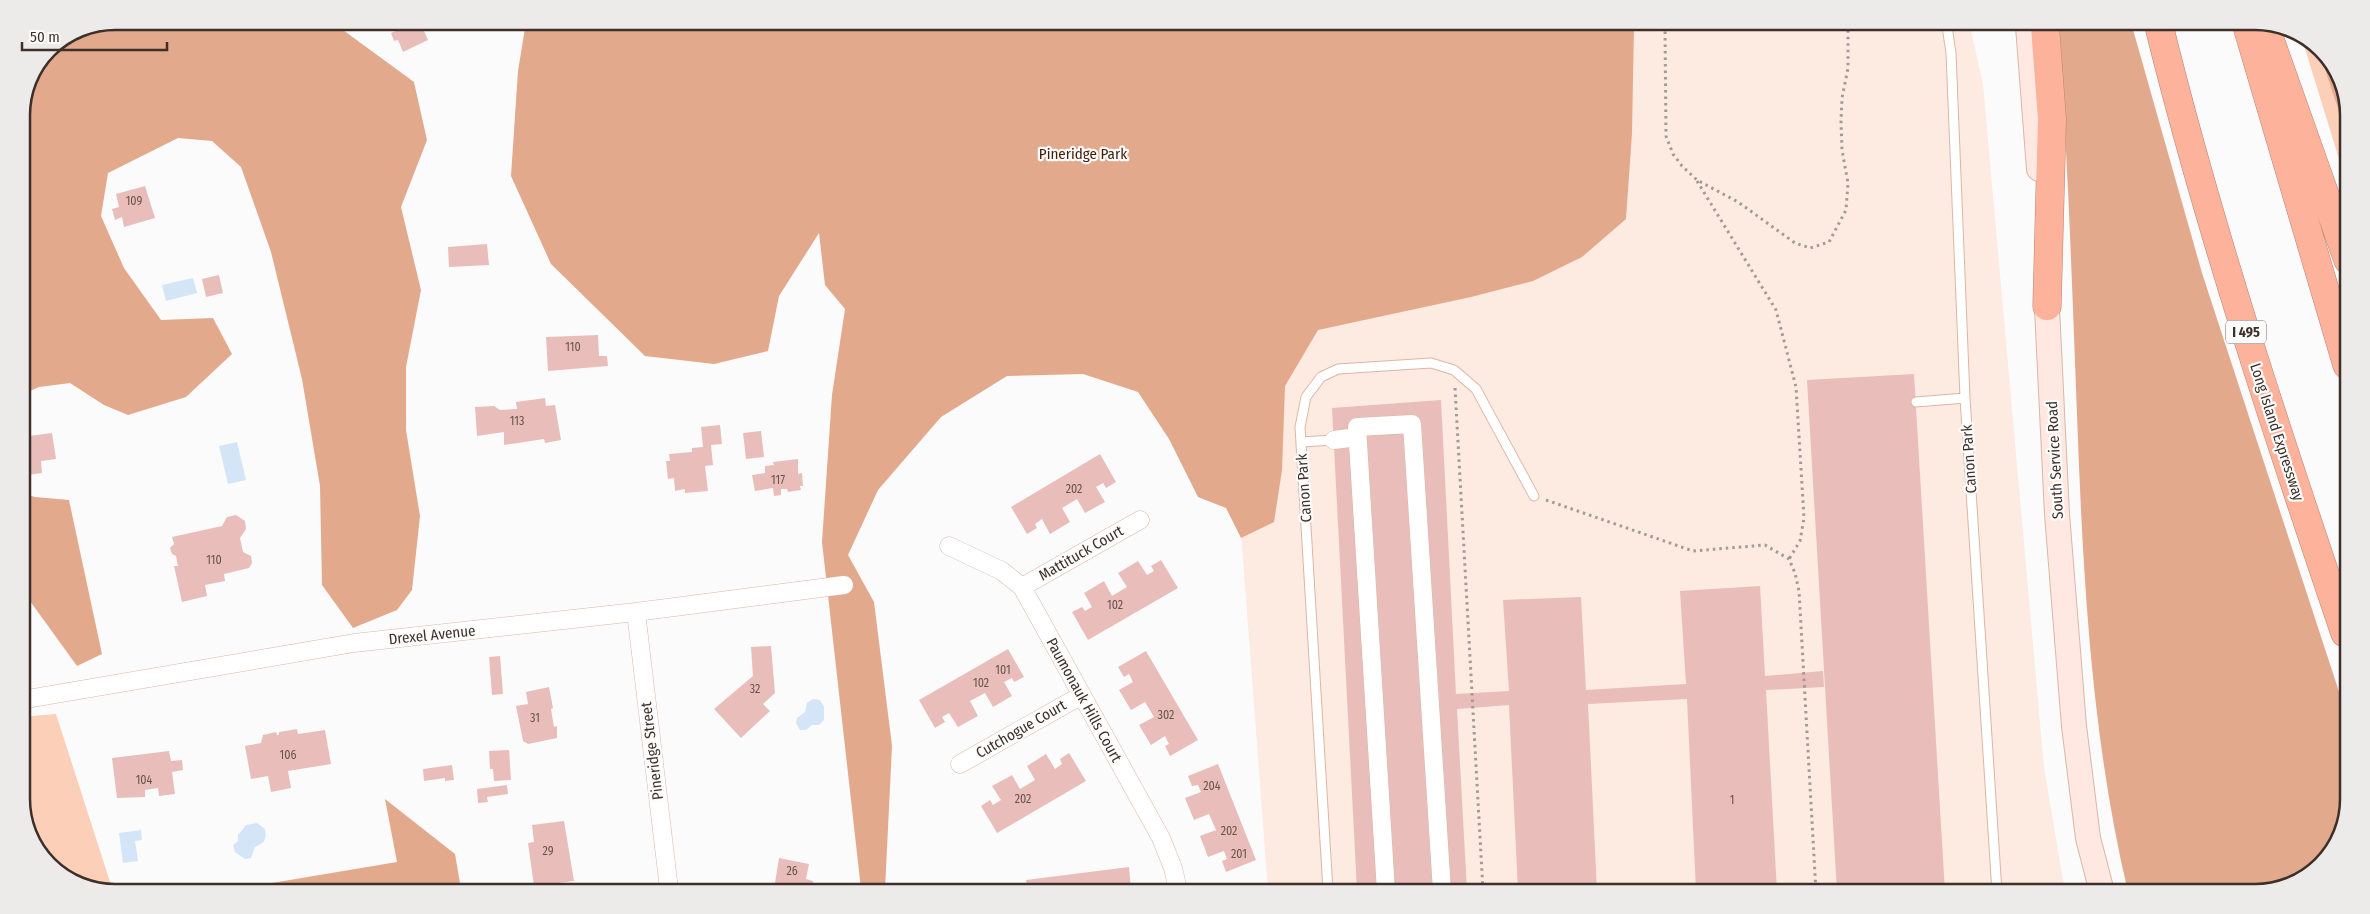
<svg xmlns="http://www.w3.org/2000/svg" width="2370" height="914" font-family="'Fira Sans Condensed',sans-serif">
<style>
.built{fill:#fdeae1}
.green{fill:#fccfb9}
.forest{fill:#e3a98c}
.water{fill:#d4e5f8}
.building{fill:#e9beba}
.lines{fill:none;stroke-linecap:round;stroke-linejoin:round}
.service-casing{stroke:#dbb7a4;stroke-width:11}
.minor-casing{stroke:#dbb7a4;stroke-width:19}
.secondary-casing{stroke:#dbb7a4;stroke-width:26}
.motorway-casing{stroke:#ba8473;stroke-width:29}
.path{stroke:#a19a97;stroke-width:3;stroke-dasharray:2.5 4;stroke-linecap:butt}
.service{stroke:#fff;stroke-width:9}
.minor{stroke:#fff;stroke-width:18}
.secondary{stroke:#fee8e1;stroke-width:24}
.motorway{stroke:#fcb29b;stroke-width:28}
.labels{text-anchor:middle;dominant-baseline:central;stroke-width:4.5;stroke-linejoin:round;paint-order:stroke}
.number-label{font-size:12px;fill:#69544d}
.shield{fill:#fbfbfb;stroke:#776d68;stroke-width:1}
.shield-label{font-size:14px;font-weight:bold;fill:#3e3029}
.park-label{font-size:15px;fill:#421d07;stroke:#fbfbfb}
.street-label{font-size:15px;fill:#3e3029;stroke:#fbfbfb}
.rim{fill:none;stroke:#3e3029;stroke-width:2.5}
</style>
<rect width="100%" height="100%" fill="#fbfbfb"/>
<path class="built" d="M1475,24L1970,26L1983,84L2044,768L2065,892L1268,890L1212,148Z"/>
<path class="green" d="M2302,39L2329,58L2349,109L2348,188Z
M56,714L112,888H85L41,856L21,805V717Z"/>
<path class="forest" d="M115,21L332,22L414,82L427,140L401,207L421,290L406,367V430L420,516L412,590L397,610L353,628L322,585L320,486L302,379L271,252L241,167L212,141L178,138L108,173L101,216L124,268L161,320L213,318L232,354L186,397L128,415L104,405L70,383L39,387L21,395V110L49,49L80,28Z
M526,22L1634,25L1632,133L1626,219L1582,257L1533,281L1471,297L1318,330L1285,386L1282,470L1274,522L1241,538L1226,508L1198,497L1169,439L1138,392L1083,374L1007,376L941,417L878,490L848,555L874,602L892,746L885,890L861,889L822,542L832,395L845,309L825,285L819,233L779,296L768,351L714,364L645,356L551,264L511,176L518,71Z
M2058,26H2132L2202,273L2344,707V829L2312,873L2255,893L2128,892C2091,736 2083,575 2077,415C2072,285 2068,155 2058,26Z
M2319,51L2329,58L2349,109L2348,139Z
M21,493L35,497L69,500L102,654L77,666L30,601L21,582Z
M385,799L455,854L461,889L242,888L397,862Z"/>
<path class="water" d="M193,278L197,293L166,301L162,285Z
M237,442L246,480L228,484L219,446Z
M813,699L820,700L824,707V720L819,725H812L806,730H800L796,723L797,718L805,712L807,703Z
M257,823L265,829C267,841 264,843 255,847L251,858L245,859L235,852L233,845L238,841V835L246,825Z
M141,830L142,840L135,841L138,861L123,863L119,833Z"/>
<path class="building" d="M417,22H420L428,40L403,52L398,40L394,41L391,33Z
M145,186L155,218L124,227L122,217L115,220L112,209L119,207L116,194Z
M487,244L489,265L449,267L448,247Z
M219,275L223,293L206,297L202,279Z
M598,335L599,356H607L608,366L548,371L546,337Z
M1914,374L1945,892H1837L1807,380Z
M545,398L546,406L555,405L561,440L545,443L544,439L504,445V432L477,436L475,407L494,406L500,410L517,409L516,402Z
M1441,400L1456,694L1509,691L1503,600L1581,597L1586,690L1686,684L1680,591L1760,586L1765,676L1823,671L1824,687L1766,690L1777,892L1696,891L1687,699L1588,704L1597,891H1518L1509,705L1457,709L1467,891H1357L1332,408Z
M720,425L722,444L711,445L713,465L705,466L708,491L685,493V489L675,491L674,478L668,479L666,461H670L669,454L692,452V448L703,447L701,427Z
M761,431L764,457L746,459L743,433Z
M52,433L56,459L41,461L42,473L21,476V437Z
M1100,454L1116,482L1106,488L1103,483L1096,487L1105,502L1085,513L1077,499L1062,508L1070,522L1050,534L1042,519L1035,524L1037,528L1027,534L1011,507Z
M798,459V474L802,473L803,486H800L801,490L788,492L787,489H781V495L774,496L773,488L755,491L752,475L765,473V466L774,465L773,462Z
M236,515L245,521L246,529L240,538L243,552L251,556L252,563L249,568L224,574L225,581L205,585L207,596L182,602L174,566H178L176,556L172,554L170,548L174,544L172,537L222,526L227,517Z
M1161,560L1178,588L1088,640L1072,612L1082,607L1085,611L1092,607L1084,593L1104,581L1112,596L1127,587L1118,573L1138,561L1147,575L1154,571L1151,566Z
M771,646L775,693L763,704L770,711L741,738L714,709L753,676L751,647Z
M1008,649L1024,677L1014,682L1012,678L1004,682L1012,696L993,707L985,693L970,701L978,716L958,727L949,713L942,717L945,722L935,728L919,700Z
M1146,651L1198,740L1170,756L1165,746L1169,744L1165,736L1151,745L1139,725L1154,717L1145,702L1131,710L1119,690L1133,682L1129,674L1124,677L1118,667Z
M500,656L503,694L492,695L489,657Z
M549,687L553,708L551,709L554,727L557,726V738L528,744L523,741L516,706L528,704L526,692Z
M297,729L298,734L325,730L331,764L288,771L291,788L271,792L268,776L251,779L245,746L261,743L263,735L276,732L277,735H279V732Z
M509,750L511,780L494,781L493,769H490L489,751Z
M169,751L171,761L182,760L183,770L172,772L175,794L159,796L158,788L145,790V797L117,798L112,758Z
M1069,753L1086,781L997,833L981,806L990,800L993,805L1001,800L992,786L1012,775L1020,789L1035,780L1027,766L1046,754L1055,769L1062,764L1060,759Z
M1218,764L1256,860L1226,872L1222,861L1227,859L1224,851L1208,857L1200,836L1216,830L1209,814L1194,820L1185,798L1201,792L1198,785L1192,786L1188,776Z
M452,765L454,780L445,781V778L424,781L423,769Z
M507,785L508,794L487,797L488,802L478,803L477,789Z
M564,821L574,881L534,886L528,843L534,842L532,825Z
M779,858L809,864L806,879L813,881L812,889H774Z
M1129,867L1131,890H1028L1026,880Z
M953,886L954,890H931V888Z"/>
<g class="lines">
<defs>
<path id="service" d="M1947,26L1951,53L1965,398L1997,892
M1916,402L1965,398
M1301,442L1334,440
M1328,891L1300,427L1306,397L1321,377L1338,369L1431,363L1454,370L1476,389L1534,496"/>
<path id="minor" d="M1334,440L1357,437
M949,546L1002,571L1022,587L1161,838L1173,868L1178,890
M1022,587L1140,520
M636,612L669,889
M21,700L354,643L636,612L844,585
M960,764L1082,695
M1386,891L1357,427L1412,424L1442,891"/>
<path id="secondary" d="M2028,26L2039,169
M2046,288L2057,514L2074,726L2088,838L2102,892"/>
<path id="motorway" d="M2045,26L2052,119L2047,306
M2159,26C2210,232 2277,433 2345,633
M2247,26L2347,365
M2265,26L2348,260"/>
</defs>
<use href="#service" class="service-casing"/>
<use href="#minor" class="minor-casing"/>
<use href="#secondary" class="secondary-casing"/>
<use href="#motorway" class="motorway-casing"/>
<path class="path" d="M1665,25L1666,136L1673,154L1682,166L1697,180L1738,202L1795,243L1810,248L1829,242L1846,210L1848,183L1842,150L1841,121L1842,98L1848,68V25
M1697,181L1776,310L1796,387L1804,518L1800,541L1789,559
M1455,388L1483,891
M1546,500L1693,551L1765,545L1789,559L1795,573L1799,591L1816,892"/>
<use href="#service" class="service"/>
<use href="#minor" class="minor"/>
<use href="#secondary" class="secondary"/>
<use href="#motorway" class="motorway"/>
</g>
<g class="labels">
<g class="number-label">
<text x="134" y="201">109</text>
<text x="573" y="347">110</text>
<text x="517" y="421">113</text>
<text x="778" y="480">117</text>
<text x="1074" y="489">202</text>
<text x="214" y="560">110</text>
<text x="1115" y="605">102</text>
<text x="1003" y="670">101</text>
<text x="981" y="683">102</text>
<text x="755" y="689">32</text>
<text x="1166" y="715">302</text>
<text x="535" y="718">31</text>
<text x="288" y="755">106</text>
<text x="144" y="780">104</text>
<text x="1212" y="786">204</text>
<text x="1023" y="799">202</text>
<text x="1732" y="800">1</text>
<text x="1229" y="831">202</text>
<text x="548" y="851">29</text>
<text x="1239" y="854">201</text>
<text x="792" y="871">26</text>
</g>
<rect class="shield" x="2226" y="320.5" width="40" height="23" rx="4"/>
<g class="shield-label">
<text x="2246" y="332">I 495</text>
</g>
<g class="park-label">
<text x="1083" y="154">Pineridge Park</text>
</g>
<g class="street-label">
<text transform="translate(2277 432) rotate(72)">Long Island Expressway</text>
<text transform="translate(1969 459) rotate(-94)">Canon Park</text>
<text transform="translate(2055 460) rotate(-93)">South Service Road</text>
<text transform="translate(1304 488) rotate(-94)">Canon Park</text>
<text transform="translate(1081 553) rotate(-30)">Mattituck Court</text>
<text transform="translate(432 635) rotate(-6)">Drexel Avenue</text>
<text transform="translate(1084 700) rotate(61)">Paumonauk Hills Court</text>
<text transform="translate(1021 729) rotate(-30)">Cutchogue Court</text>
<text transform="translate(652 751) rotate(-97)">Pineridge Street</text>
</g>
</g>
<path d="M0 0H2370V914H0ZM115 30H2255A85 85 0 0 1 2340 115V799A85 85 0 0 1 2255 884H115A85 85 0 0 1 30 799V115A85 85 0 0 1 115 30Z" fill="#ecebea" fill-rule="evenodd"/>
<path class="rim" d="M115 30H2255A85 85 0 0 1 2340 115V799A85 85 0 0 1 2255 884H115A85 85 0 0 1 30 799V115A85 85 0 0 1 115 30Z"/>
<path d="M22 42v8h145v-8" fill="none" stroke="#3e3029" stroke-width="2.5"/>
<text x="30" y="42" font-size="15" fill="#3e3029" stroke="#fbfbfb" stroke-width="4" paint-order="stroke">50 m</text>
</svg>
